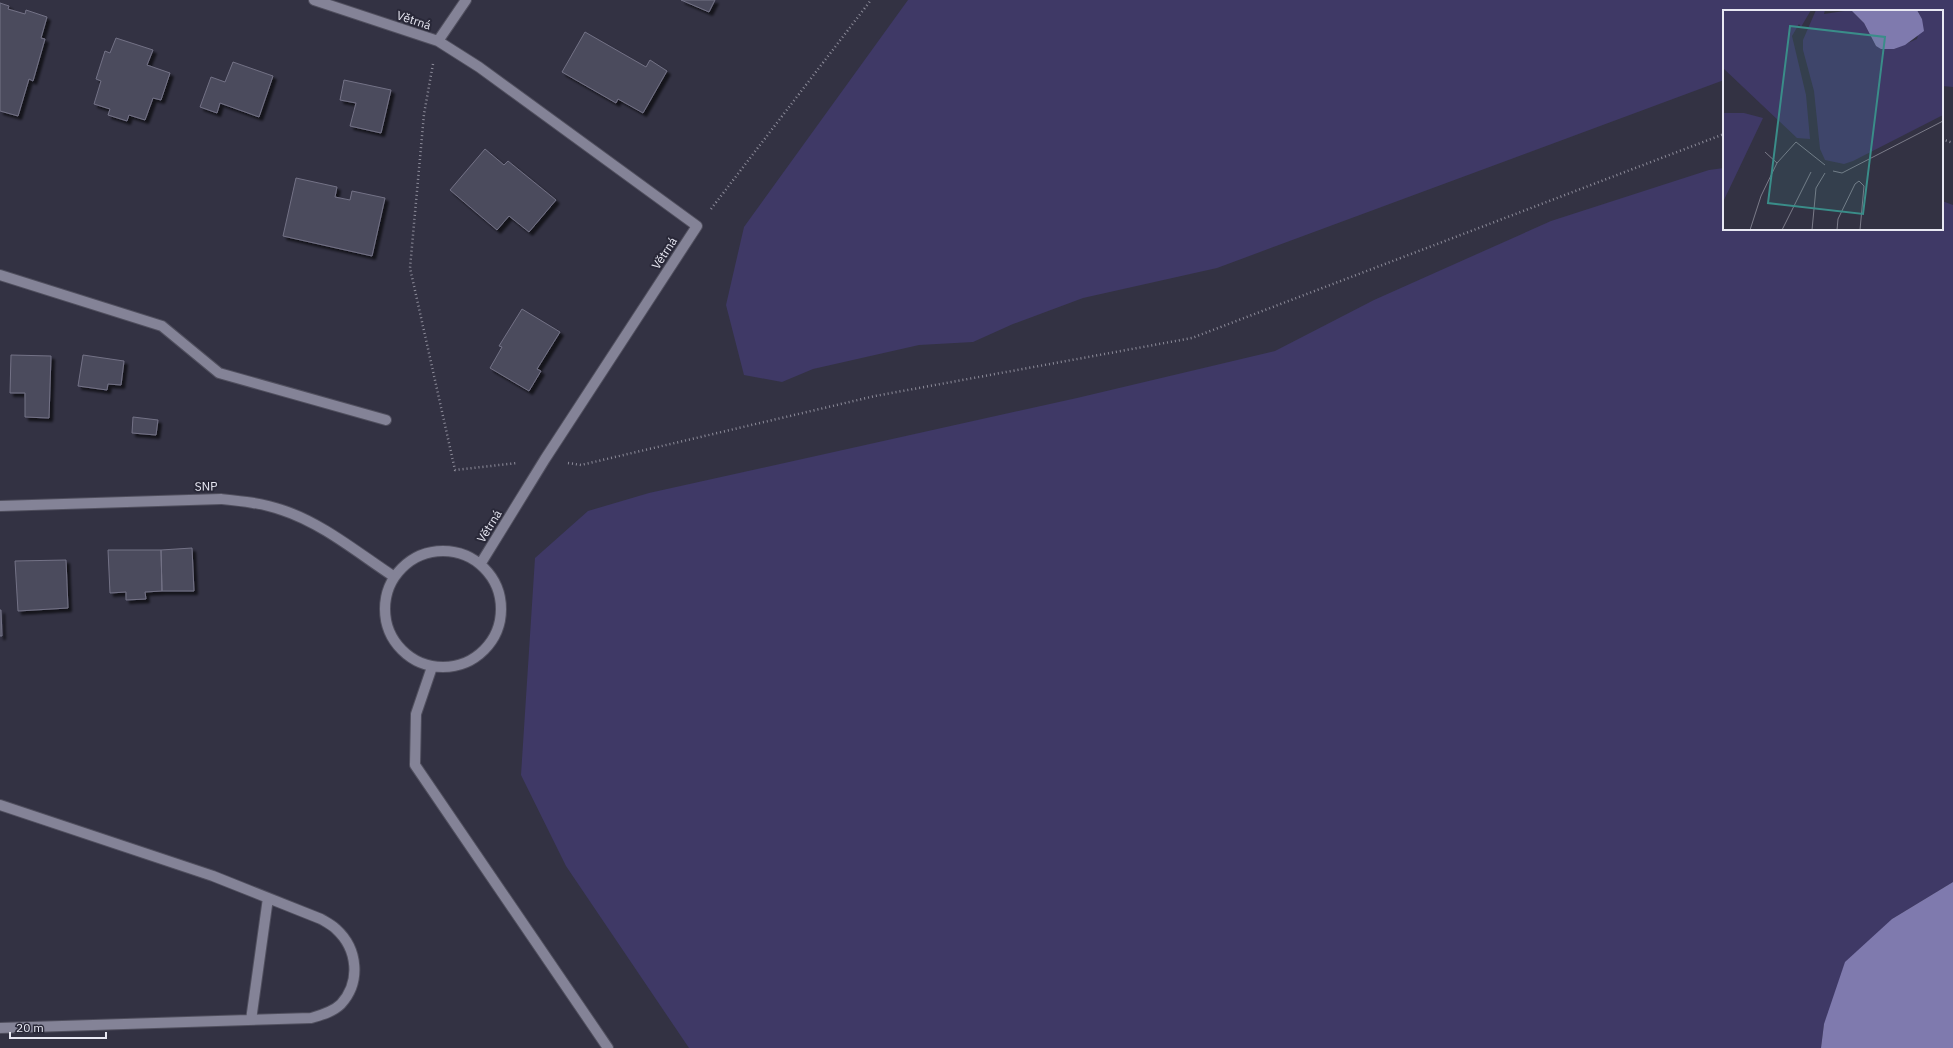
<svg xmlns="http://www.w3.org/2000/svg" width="1953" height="1048" font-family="'IBM Plex Sans',sans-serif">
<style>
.green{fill:#3f3966}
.water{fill:#7f7aae}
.building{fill:#4c4b5d;stroke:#737286;filter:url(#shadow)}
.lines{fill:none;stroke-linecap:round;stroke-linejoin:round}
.street-casing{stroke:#504f5e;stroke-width:12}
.path{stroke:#8d8c9a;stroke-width:2.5;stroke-dasharray:1 3;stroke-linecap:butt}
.street{stroke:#848397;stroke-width:10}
.labels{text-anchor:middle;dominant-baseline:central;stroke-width:4;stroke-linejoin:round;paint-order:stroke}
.street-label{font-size:12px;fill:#e8e8f3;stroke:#292838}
.inset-road{fill:none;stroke:#7b7b89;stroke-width:1}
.view{fill:#3a8d89;fill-opacity:0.15;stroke:#3a8d89;stroke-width:2}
.inset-edge{fill:none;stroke:#e8e8f3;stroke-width:2}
</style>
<defs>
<filter id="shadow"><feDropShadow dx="3.5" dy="3.5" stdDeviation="1" flood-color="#0009"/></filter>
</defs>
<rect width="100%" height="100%" fill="#333243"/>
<path class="green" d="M908,0H1953V87L1942,86V11H1724V80L1217,268L1083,298L1013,324L973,342L919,345L813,369L782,382L744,375L726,305L744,227Z
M1724,168V229H1942V201L1953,205V882L1892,919L1824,1024L1821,1048H689L566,866L521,775L535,558L588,511L649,493L1077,398L1275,351L1374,300L1551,221L1709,170Z"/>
<path class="water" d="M1953,882V1048H1821L1824,1024L1845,962L1892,919Z"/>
<path class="building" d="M681,0H715L709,12Z
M0,3L9,6L8,9L25,14L26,10L47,17L41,38L45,39L33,81L29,79L18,116L0,111Z
M585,32L646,67L650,60L667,71L643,113L618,99L616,103L562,72Z
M116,38L153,50L147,65L170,73L161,100L153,98L145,120L129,115L127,121L108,115L110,109L94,104L101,81L96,79L105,51L110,53Z
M233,62L273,76L259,117L220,103L217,113L200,107L211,77L225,82Z
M344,80L391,90L381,133L350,126L356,103L340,100Z
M485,149L504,165L508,161L556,200L529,232L509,216L497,230L450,190Z
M296,178L337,187L335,197L350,200L352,191L385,198L372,256L283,236Z
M522,309L560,332L537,369L541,371L529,391L490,368L502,347L499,346Z
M11,355L51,356L49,418L25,417V393H10Z
M83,355L124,361L121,385L108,384L107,390L78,386Z
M133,417L158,420L156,435L132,433Z
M192,548L194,591H162L161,550Z
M108,550H161L162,591L145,592L146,599L126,600V592L110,593Z
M66,560L68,608L18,611L15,561Z
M0,610H1L2,636H0Z"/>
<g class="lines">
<defs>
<path id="street" d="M314,0L438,41L479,67L697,226L545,459L481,563
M438,41L466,0
M0,275L162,326L219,373L386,420
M0,506L221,499C241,501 262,503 282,510C322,523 358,553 393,576
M385 609a58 58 0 1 1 116 0a58 58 0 1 1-116 0Z
M432,667L416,714L415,765L608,1048
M0,805L213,876L321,919C326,922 332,925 336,929C358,949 361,982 341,1004C333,1012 321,1015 311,1018L0,1028
M251,1020L268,898"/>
</defs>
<use href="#street" class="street-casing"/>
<path class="path" d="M433,64L424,114L410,268L455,470L517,463
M1942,139L1953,143
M711,209L871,0
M568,463L581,465L875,396L1192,338L1724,134"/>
<use href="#street" class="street"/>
</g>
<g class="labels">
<g class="street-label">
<text transform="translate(414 20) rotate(18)">Větrná</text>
<text transform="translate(664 253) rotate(-57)">Větrná</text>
<text transform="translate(206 486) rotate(-1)">SNP</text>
<text transform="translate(489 526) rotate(-58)">Větrná</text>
</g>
</g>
<g transform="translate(1723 10)">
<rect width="220" height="220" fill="#333243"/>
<path d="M0,0H88L78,17L76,14L69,26L83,85L87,129L74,128L0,58ZM93,0H102L101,4L128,0L141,13L153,36L171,39L194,29L199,9L194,0H220V105L130,151L121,154L102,150L97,139L91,81L80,40V30ZM0,103H21L40,108L0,192Z" fill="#3f3966"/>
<path d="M128,0H194L199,9L201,21L182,35L171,39H158L153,36L141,13Z" fill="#7f7aae"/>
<path class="inset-road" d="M42,142L54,153M110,161L119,163L220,111M27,220L38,186L54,153L73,132L102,155M59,220L88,162M89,220L93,178L102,163M114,220L115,209L132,174L136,171L141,176L137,220"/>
<path class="view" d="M67,16L162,27L140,204L45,193Z"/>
<rect width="220" height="220" class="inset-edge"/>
</g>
<path d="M10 1032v6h96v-6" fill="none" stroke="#e8e8f3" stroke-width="2"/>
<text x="16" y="1032" font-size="12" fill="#e8e8f3" stroke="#292838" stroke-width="3" paint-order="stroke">20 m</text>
</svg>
